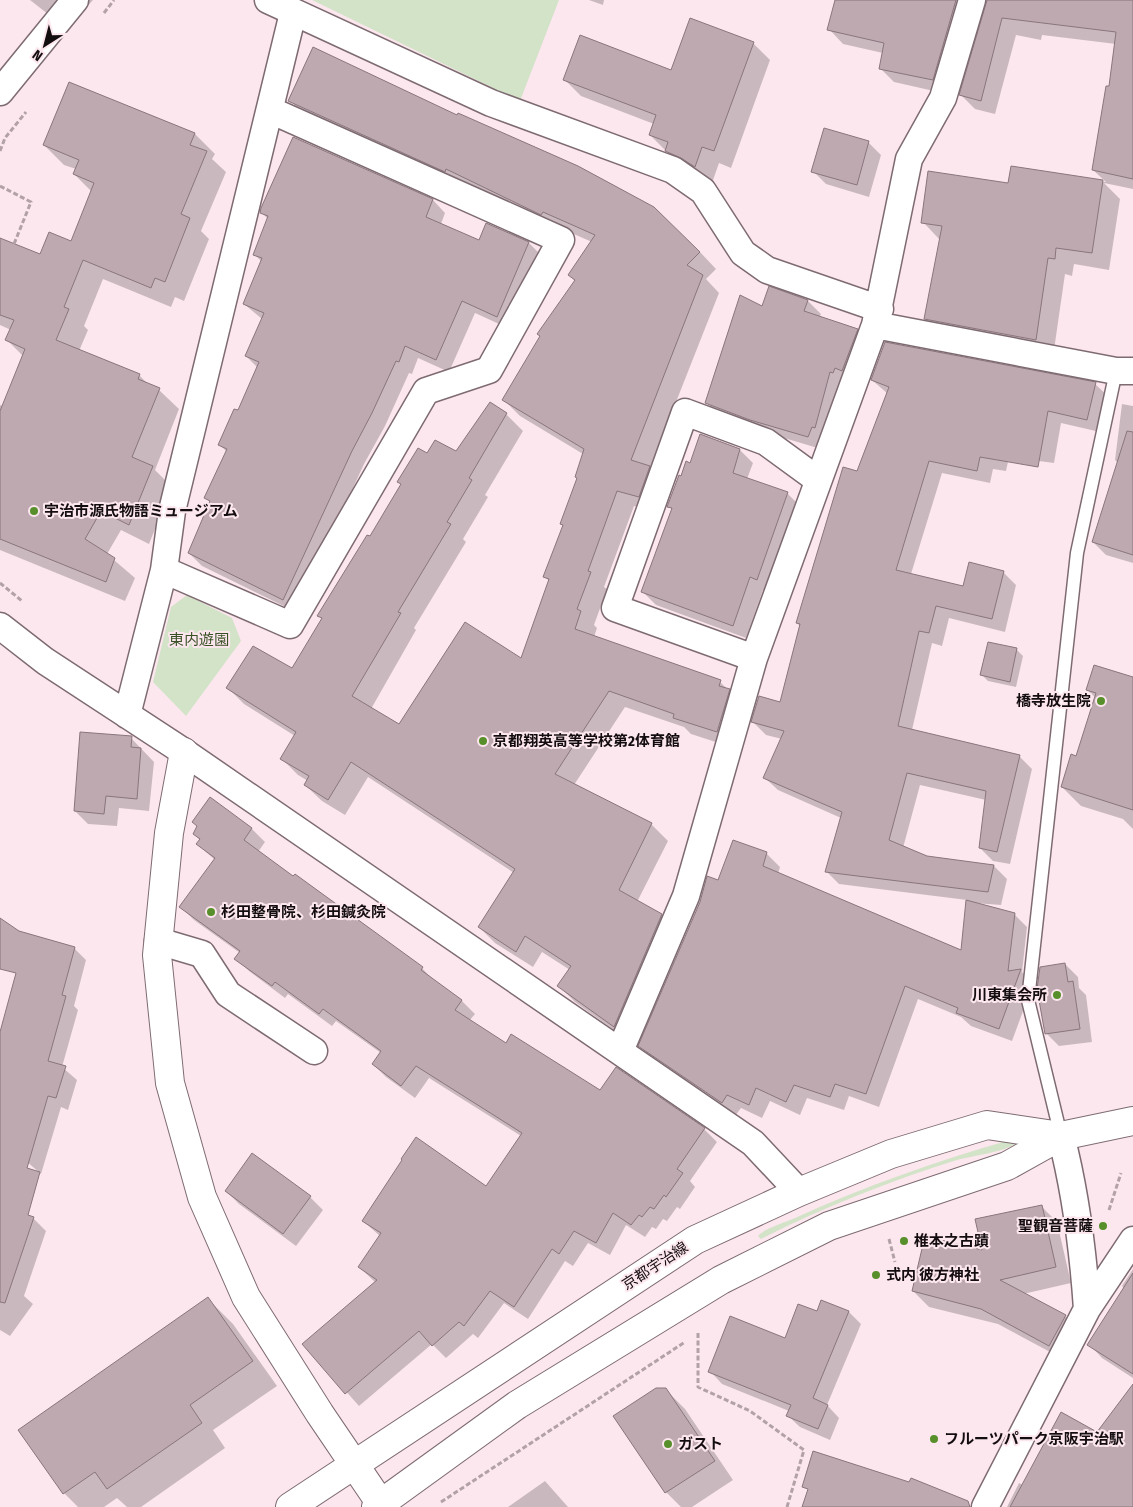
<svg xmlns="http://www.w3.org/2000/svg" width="1133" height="1507" font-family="'Fira Sans Condensed','Noto Sans JP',sans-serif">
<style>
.green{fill:#d2e3c8}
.shadow{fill:#0003}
.building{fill:#bea9b1;stroke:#89757d}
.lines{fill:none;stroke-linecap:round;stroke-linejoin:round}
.lane-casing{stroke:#7e6b72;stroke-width:15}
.street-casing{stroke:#7e6b72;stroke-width:29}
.secondary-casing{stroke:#7e6b72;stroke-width:30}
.primary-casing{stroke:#7e6b72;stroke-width:30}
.path{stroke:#b2a1a7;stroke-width:3;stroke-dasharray:5 2.5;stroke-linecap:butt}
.lane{stroke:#fff;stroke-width:12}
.street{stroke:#fff;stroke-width:26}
.secondary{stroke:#fff;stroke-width:28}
.primary{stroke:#fff;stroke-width:28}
.poi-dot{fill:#578f2a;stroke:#fde7ef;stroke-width:2}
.labels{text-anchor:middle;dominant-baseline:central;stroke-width:4;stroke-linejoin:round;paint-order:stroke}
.poi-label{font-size:15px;font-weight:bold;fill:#140d10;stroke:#fde7ef;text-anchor:start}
.park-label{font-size:15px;fill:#375125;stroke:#fde7ef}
.street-label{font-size:15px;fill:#140d10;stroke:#fde7ef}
</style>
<rect width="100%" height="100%" fill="#fde7ef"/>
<path class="green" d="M312,0H559L520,101Z
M187,595L232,618L241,641L186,716L153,682L171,607Z
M1010,1140L1016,1143C1006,1152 971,1156 957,1160C890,1181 824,1207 761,1239L758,1236C765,1228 784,1223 795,1218C865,1186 937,1161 1010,1140Z"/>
<path class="shadow" d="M30,0H93L67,29Z
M589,0H604L603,5Z
M836,0H981L947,94L894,82L880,68L883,53L843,44L829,29Z
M988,0H1133V189L1104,183L1120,199L1109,270L1074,264L1072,276L1065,274L1053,357L942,336L925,319L940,240L923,222L1009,184L1012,168L1106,182L1093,170L1110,88L1116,44L1042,35L1041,40L1016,35L995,114L975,109L961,95Z
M753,43L770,60L731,168L719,163L712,183L683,168L650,135L654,124L581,96L564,79L672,72Z
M69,83L195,134L215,154L212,159L226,172L201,231L209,239L184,301L175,297L171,307L103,279L84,326L88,330L79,351L139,375L149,385L159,390L179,409L155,470L172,487L149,544L121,530L107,554L135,578L125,601L0,550V405L3,406L24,357L7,340L11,330L0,325V239L41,256L72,243L92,192L74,174L76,169L64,165L44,145Z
M290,100L700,252L716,269L706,279L719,293L650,468L666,483L655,513L634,506L604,587L607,589L594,625L597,628L594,637L720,682L745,706L734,748L691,734L684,727L625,707L574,785L651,824L668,841L637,902L661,915L678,932L631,1042L575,1002L559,986L570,970L542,952L533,967L495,943L479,927L514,873L368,777L345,815L322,801L305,785L308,781L298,775L282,759L295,736L244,704L228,688L292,669L322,619L319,616L427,455L456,453L506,414L523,431L485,495L488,497L463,539L466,542L414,628L416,630L371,709L400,726L521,660L549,581L545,577L564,527L561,524L578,479L583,454L520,416L504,400L575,281L569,275L592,242L306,117Z
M294,138L433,200L445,213L441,224L479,241L487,225L529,243L542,256L510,329L475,313L449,372L418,358L412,374L409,373L385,426L364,464L296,612L202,566L189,553L211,503L206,498L227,452L220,445L239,412L258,368L246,356L262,319L244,304L262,262L254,254L268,219L261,212Z
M868,142L881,155L869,197L826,184L813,171Z
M769,288L808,301L821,314L819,318L857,330L870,343L821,449L764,432L719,415L706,402L762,307Z
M872,380L1095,384L1108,396L1100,432L1061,423L1054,463L1009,457L1006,471L993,469L990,483L942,473L911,574L964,587L1003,572L1016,585L1005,632L949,618L942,646L932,643L912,730L1019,756L1032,769L1010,864L993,861L980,848L986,800L920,785L903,848L927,858L994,866L1007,879L1001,905L974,903L1014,914L1027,927L1022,972L1033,984L1012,1041L971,1026L961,1017L918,999L879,1107L849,1096L844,1110L807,1098L800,1115L770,1101L762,1118L741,1108L735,1116L653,1059L640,1046L719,882L766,853L780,867L778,874L962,951L967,900L839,884L826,871L841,818L778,790L765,778L782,739L766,735L753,722L781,703L800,626L797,623L888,394Z
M1122,404L1133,406V474L1128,473L1115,460Z
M740,450L753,463L747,479L788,494L800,506L770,592L763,590L746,638L656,605L643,592L672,510L669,506L682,477L691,464Z
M1133,511V563L1106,555L1093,542Z
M1016,649L1023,656L1016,687L988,681L982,675Z
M1133,679V829L1123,819L1081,806L1062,787L1077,757L1096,698L1087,690Z
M131,738L154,762L149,811L119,808L117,826L88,824L75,811Z
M210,799L252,829L265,842L258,852L293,878L295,876L422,968L435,982L462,1001L475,1014L469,1021L506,1045L600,1092L704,1129L717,1142L690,1181L695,1187L680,1209L677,1207L667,1221L663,1219L656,1229L652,1227L645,1237L626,1225L610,1255L588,1243L573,1266L565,1261L528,1319L504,1303L478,1338L473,1334L446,1358L432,1344L359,1406L304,1344L376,1283L359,1267L380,1236L363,1221L487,1188L521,1136L429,1078L415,1098L386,1077L373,1064L381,1053L336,1021L332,1026L288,994L285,998L249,971L236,958L240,953L194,920L181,907L215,860L197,844L200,840L194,834Z
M74,948L86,960L74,1006L78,1010L62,1067L77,1080L68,1110L61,1107L41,1174L25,1160L0,1186V1043Z
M1065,964L1078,977L1079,988L1086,995L1092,1042L1059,1046L1046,1033Z
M226,1191L310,1197L323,1210L296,1246L239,1204Z
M1041,1206L1057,1222L1071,1283L1023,1294L1065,1316L1081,1332L1065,1360L998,1324L929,1307L913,1291L984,1252Z
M33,1218L46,1231L24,1296L33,1304L10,1336L0,1330V1221Z
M1133,1269V1378L1102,1358L1089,1344L1124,1289L1122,1286Z
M208,1299L233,1324L277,1386L213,1430L225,1448L141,1507H127L117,1498L104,1507H78L64,1493Z
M821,1301L849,1312L861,1324L827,1405L839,1418L830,1440L800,1427L787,1415L789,1411L722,1384L710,1371L785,1339L817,1312Z
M1133,1386V1507H1007L1019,1483L1023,1485L1098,1434Z
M665,1389L685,1409L733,1480L692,1507H681L666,1492L615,1416Z
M545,1481L568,1507H508Z"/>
<path class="building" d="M835,0H956L933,80L879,69L884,43L827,30Z
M987,0H1133V179L1092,170L1106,86H1109L1116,32L1002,18L981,101L959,95Z
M690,18L754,42L714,151L702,147L695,167L681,158L665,151L668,142L649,135L656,115L563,80L580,35L671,70Z
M313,47L457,115L458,113L578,166L654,207L700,252L687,265L703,275L631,460L650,466L639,497L617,491L588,571L591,572L577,609L581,611L575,629L721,680L719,686L730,689L717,732L673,718L674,714L609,691L555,774L652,823L619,890L662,914L614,1027L557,986L571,966L525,936L516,952L478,927L515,869L351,762L328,800L304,785L309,776L280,759L296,732L226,688L253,646L292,668L322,618L317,616L367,535L370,536L401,484L397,482L418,448L427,453L435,440L456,451L490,402L507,413L469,478L472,480L447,522L451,524L398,612L401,613L352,696L399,724L465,622L521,658L549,579L543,577L563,525L560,524L577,478L575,477L584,449L502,400L540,336L537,334L575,280L568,275L595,235L543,212L541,215L446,169L445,172L288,101Z
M69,82L195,133L190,145L207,151L181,214L190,218L165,282L155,278L151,288L83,260L64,307L69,309L56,340L140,374L138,379L160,388L132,457L153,466L129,525L101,511L85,539L115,558L106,582L0,539V411L25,349L5,340L14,320L0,315V238L40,254L49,232L71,241L94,183L73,174L79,160L43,145Z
M824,128L869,141L857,185L811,172Z
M293,137L433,199L426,217L479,240L486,223L529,242L497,317L462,301L436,360L405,346L399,362L396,361L372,413L352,451L283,600L188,553L210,501L204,498L227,449L218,445L234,409L238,410L259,362L245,356L264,313L243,304L262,258L253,255L268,216L260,213L261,208Z
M1011,166L1103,180L1092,253L1056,248L1055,259L1048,258L1036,340L924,319L942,226L921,223L928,171L1008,183Z
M769,286L808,300L804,311L858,329L842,371L835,368L833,373L830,372L815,428L812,427L808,437L750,420L705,403L740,295L762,306Z
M885,342L1096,382L1087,420L1048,411L1038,467L980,457L977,471L929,461L896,570L963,586L969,562L1004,571L992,619L936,606L929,633L919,631L898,726L1020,755L997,852L979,848L986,791L907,773L889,840L927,856L994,865L988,892L825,872L842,812L763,778L784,731L751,722L759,696L780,702L800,624L796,623L843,467L857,471L889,387L871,380Z
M1127,431L1133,432V555L1092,542Z
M700,434L740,449L733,473L788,492L757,580L750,577L733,626L641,592L672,508L667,507L679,475L681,476L686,461L690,463Z
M988,642L1017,648L1010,682L980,675Z
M1094,665L1133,677V810L1061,787L1071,754L1076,756L1096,693L1086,690Z
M80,732L132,736L131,747L141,748L137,799L106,796L104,814L74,811Z
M210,797L252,828L244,840L293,876L295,874L423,967L421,970L462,1000L455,1010L506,1043L511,1034L600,1090L616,1067L705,1128L677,1169L683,1173L666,1197L664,1195L654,1209L650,1207L642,1217L639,1215L631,1225L613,1213L596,1243L574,1231L559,1254L552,1249L514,1307L490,1291L464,1326L459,1322L432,1346L419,1331L345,1394L302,1344L377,1280L358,1267L381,1233L362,1221L402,1160L401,1159L416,1137L486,1186L522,1133L416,1066L401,1086L372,1064L381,1051L323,1009L319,1014L275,982L272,986L234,959L240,951L179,907L215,858L196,844L200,839L193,834L197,826L192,822Z
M733,840L767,852L763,866L961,950L966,900L1015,913L1008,971L1021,969L999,1029L956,1013L958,1008L905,986L866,1094L835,1084L830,1097L794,1085L786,1102L756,1088L749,1105L727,1095L722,1103L638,1046L700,902L707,876L718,880Z
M0,918L19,931L75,947L62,995L66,996L48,1061L66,1066L56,1098L48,1096L27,1168L40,1172L28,1215L34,1217L5,1303L0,1302V1032L16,973L0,969Z
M1065,963L1068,982L1073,981L1080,1029L1045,1034L1037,989L1040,967Z
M252,1153L311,1196L283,1234L225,1191Z
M1042,1205L1056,1267L1000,1280L1066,1315L1049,1346L981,1309L912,1291L925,1236L982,1250L975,1219Z
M1133,1273V1374L1087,1345Z
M208,1297L253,1361L190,1405L202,1423L107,1489L95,1472L63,1494L18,1430Z
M821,1300L849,1311L813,1398L828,1405L818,1429L786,1416L791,1405L708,1372L730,1316L785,1338L798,1304L817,1311Z
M1133,1384V1507H1010L1061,1412L1097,1432Z
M656,1388H666L715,1461L665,1493L613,1416Z
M813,1451L909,1482L911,1478L968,1501L970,1507H802L808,1489L802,1487Z"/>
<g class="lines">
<defs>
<path id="lane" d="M1061,1136L1028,1000L1077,553L1116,371"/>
<path id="street" d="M268,0L491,103L673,170L703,191L743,253L767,270L880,309
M0,92L75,0
M875,325L1116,371H1133
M164,570L290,625L426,391L489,370L561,240L270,110
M0,626L45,661L184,752L753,1143L799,1192
M754,658L615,608L685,412L766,442L818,480
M127,715L164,570L172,511L293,13
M158,941L202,954L228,994L314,1051
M620,1051L686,896L754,658L875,325L909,159L943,98L972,0
M1061,1136C1076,1194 1083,1250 1087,1309
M985,1507L1087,1309L1133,1240"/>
<path id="secondary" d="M184,752L169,833L157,955L170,1083L202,1197L246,1297L320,1414L381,1504"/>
<path id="primary" d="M290,1507L695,1240L799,1192L891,1154L987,1125L1061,1136
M376,1507L517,1405L721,1280L829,1226L1007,1166L1061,1136L1133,1121"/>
</defs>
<use href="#lane" class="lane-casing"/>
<use href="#street" class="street-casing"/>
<use href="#secondary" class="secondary-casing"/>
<use href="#primary" class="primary-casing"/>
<path class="path" d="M104,13L114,0
M0,151L5,138L26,112
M0,186L31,202L14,244
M0,583L22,601
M1109,1210L1121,1173
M889,1239L895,1262
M698,1333V1387L750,1411L804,1450L787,1507
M441,1502L685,1342"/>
<use href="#lane" class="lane"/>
<use href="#street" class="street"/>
<use href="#secondary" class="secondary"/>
<use href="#primary" class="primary"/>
</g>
<g class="poi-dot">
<circle cx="34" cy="511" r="5"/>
<circle cx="1101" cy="701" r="5"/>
<circle cx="483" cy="741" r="5"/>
<circle cx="211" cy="912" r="5"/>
<circle cx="1057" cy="995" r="5"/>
<circle cx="1103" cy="1226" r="5"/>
<circle cx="904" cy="1241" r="5"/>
<circle cx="876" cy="1275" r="5"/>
<circle cx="934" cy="1439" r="5"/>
<circle cx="668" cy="1444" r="5"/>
</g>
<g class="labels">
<g class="poi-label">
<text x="44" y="511">宇治市源氏物語ミュージアム</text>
<text x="1091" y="701" text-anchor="end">橋寺放生院</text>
<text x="493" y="741">京都翔英高等学校第2体育館</text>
<text x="221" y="912">杉田整骨院、杉田鍼灸院</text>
<text x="1047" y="995" text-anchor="end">川東集会所</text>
<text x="1093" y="1226" text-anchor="end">聖観音菩薩</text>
<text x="914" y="1241">椎本之古蹟</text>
<text x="886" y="1275">式内 彼方神社</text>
<text x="944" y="1439">フルーツパーク京阪宇治駅</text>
<text x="678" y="1444">ガスト</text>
</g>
<g class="park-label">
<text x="199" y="640">東内遊園</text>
</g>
<g class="street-label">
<text transform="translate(655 1266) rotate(-33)">京都宇治線</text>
</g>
</g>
<g transform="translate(45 45) rotate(216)" stroke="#fde7ef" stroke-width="4" paint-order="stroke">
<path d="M0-4L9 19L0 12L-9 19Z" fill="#140d10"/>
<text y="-8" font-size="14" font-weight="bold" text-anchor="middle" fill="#140d10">N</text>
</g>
</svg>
